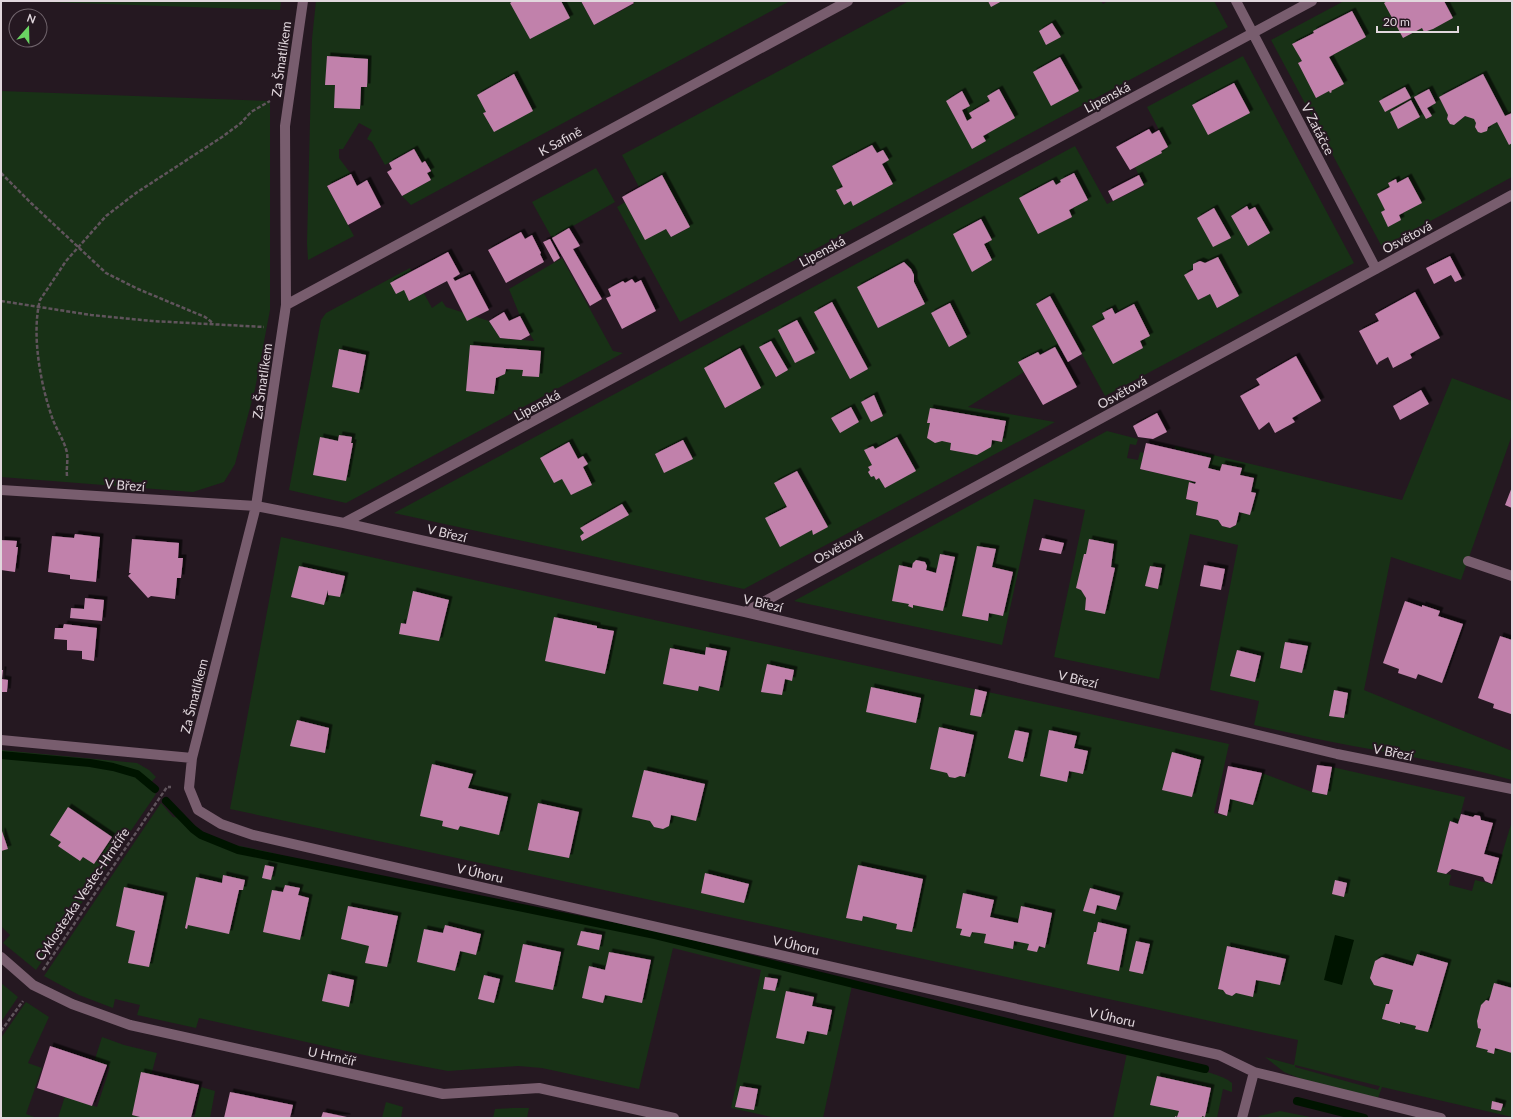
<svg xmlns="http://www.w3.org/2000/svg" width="1513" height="1119" font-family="Lato,sans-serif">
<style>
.green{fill:#183116;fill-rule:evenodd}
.water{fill:#001400}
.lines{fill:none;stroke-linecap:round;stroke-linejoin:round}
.stream{stroke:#001400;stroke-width:8}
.building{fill:#c181ab;filter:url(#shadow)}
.path{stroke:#60545c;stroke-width:2.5;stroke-dasharray:4 2;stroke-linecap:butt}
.minor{stroke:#785d6e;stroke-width:10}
.labels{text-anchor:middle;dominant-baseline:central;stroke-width:4;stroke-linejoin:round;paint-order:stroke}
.street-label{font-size:13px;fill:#e1d7dd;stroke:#251821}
</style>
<defs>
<filter id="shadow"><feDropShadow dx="3.5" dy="-3.5" stdDeviation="0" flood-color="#0009"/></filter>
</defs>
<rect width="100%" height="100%" fill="#251821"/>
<path class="green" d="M18,1H281L280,10Z
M316,1H581L594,25L634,4L632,1H790L411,205L402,196L431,180L427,173L431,171L426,161L422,163L414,149L385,165L372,142L367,139L372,130L359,123L343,149H339V158L351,174L327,186L354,236L308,260L307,243L312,39Z
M909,1H1101L1103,4L1108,1H1214L1228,27L680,322L617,207L625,202L666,229L671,237L690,227L661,176L639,187L622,155Z
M1344,1H1512V177L1382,247L1271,40Z
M1243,56L1354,263L1105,396L1050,296L1036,304L1062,351L1024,372L968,407L1055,422L744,589L394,513L1075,146L1107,204L1144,186L1135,167L1162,153L1161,151L1168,147L1147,107Z
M1,91L270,101V310L255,389L235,464L224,482L193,492L1,477Z
M596,168L615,202L552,238L532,202Z
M562,258L613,351L623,353L346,503L289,490L321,320L326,313L410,268L432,308L442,301L446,307L489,321L500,338L534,341L520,316L509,289Z
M1452,378L1512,401V435L1461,580L1391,557L1364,690L1512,751V780C1460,765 1407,756 1353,746C1320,740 1287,732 1254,725L1259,701L1210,690L1238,545L1190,534L1159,679L1054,657L1085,510L1034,499L1002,645L794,601L1107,431L1138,439L1136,445L1130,444L1127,458L1138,460L1140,452L1144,453L1140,469L1196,482L1195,484L1189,483L1186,499L1198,502L1196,515L1218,520L1222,526L1230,528L1236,525L1239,512L1250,514L1255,493L1251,492L1254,478L1240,475L1241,468L1222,464L1220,471L1208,468L1211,458L1175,449V446L1402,500Z
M281,537L636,616L1229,744L1214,813L1227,816L1230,799L1253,805L1262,773L1312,792L1327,795L1332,767L1465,797L1458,824L1450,821L1437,871L1451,875L1449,885L1472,891L1475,880L1493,884L1512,821V1117L1382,1087L1378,1098L1299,1078L1284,1072L1265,1057L1294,1065L1298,1040L230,809ZM1295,1065L1379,1086H1380L1378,1090L1295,1067Z
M1,750L137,763L149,770L156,777L147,787L156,794L36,970L3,943L10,935L1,926Z
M161,803L173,817L182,818L193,827L213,838L230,844L269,852L318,866L585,921L853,981L823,1118H776L731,1108L761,970L673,948L639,1089L542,1068L518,1066L448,1071L373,1057L199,1018L196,1028L137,1015L140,1005L115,999L113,1008L79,995L44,976Z
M1,983L18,997L1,1022Z
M26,1002L49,1017L28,1063L42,1068L26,1114L37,1118H1V1038Z
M102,1037L124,1045L157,1053L151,1076L144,1074L135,1116L144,1118H58L65,1096L97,1107L110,1067L94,1062Z
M1127,1053C1145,1057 1223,1072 1232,1083V1092L1223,1089L1217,1118H1113Z
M201,1087L215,1091L210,1118H194Z
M386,1102L403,1107L401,1118H382Z
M513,1108H529L527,1118H493L495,1109Z
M1280,1111L1315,1118H1258L1259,1116Z"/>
<path class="water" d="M1335,935L1354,940L1342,985L1324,980Z"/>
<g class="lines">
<path class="stream" d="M1,755L90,763L113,767L137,774L155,789
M166,801L193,829L201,835L238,850L655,935L1076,1039L1205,1069
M1297,1101L1364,1118"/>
</g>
<path class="building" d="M513,1H561L570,18L530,39L510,3Z
M581,1H632L634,3L594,25Z
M988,1H1002L991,7Z
M1387,1H1444L1453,18L1433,29L1424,32L1422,28L1403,38L1384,3Z
M1352,11L1366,37L1329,57L1344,84L1331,91L1332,92L1330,93L1329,91L1316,98L1298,63L1302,61L1292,44L1314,33L1313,31Z
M1052,23L1061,37L1046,45L1039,31Z
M327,56L368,59L367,87H361L360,109L334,108L335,85H325Z
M1060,57L1079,91L1051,106L1033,72Z
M514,74L533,111L494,132L483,113L486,112L477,95Z
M1483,74L1505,116L1512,113V143L1509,145L1497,122L1488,127L1487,131L1481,133L1478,132L1475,127L1476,123L1474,119L1465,116L1454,125L1450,124L1447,119L1448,115L1439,97Z
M1234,83L1250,113L1208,135L1192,105Z
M1405,87L1411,98L1385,112L1379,101Z
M999,89L1015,118L983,136L986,141L972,149L946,101L962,91L970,106L962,110L967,121L972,118L969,113L990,101L987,96Z
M1429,89L1436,103L1427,108L1432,116L1426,119L1414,97Z
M1411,100L1420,117L1398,129L1390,112Z
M1149,129L1152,134L1159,130L1168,147L1161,151L1162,153L1130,170L1116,147Z
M872,145L877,153L883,150L889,160L882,164L893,184L853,206L851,201L844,205L836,190L843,187L832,166Z
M414,149L422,163L425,161L431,171L427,173L431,180L402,196L387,172L392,169L389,163Z
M1074,173L1088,200L1069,210L1072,217L1038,234L1019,198L1053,180L1056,185L1061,182L1060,180Z
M351,174L357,186L367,180L381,207L348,225L327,186Z
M662,175L690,227L671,237L666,229L645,240L622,197Z
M1139,175L1144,185L1113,201L1108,191Z
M1408,177L1422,203L1399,215L1401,220L1388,227L1381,212L1385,210L1377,194L1390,187L1388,183L1396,179L1397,183Z
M1247,206L1249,210L1255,207L1270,233L1248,246L1231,216Z
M1214,208L1231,238L1213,247L1197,218Z
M981,219L992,240L984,244L992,260L972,272L953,234Z
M569,228L580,246L573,249L602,299L590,306L552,238Z
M521,232L525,239L532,235L541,253L540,254L544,262L506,283L488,250Z
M550,239L560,258L554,262L543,242Z
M448,252L460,274L453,278L455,281L470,274L489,310L467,321L447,281L409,301L404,290L396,294L390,283Z
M1450,256L1462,279L1455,282L1451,275L1434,284L1426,268Z
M1218,257L1239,296L1217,308L1210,294L1198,300L1184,275L1193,270V264L1200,261L1205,263Z
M904,262L911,269L914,275V282L925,304L878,328L857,287Z
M632,279L635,283L641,280L656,311L622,329L606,298L611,296L608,289L623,281L625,283Z
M1415,292L1440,338L1410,354L1412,358L1393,368L1388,357L1379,362L1377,365L1359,331L1379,321L1375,314Z
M1050,296L1082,354L1068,362L1036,304Z
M832,302L868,369L850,379L814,312Z
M950,303L967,337L949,347L931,313Z
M1134,304L1150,336L1140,341L1143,348L1113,364L1092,326L1105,319L1102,313L1112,308L1115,314Z
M504,312L509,321L520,316L530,335L521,340L500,338L489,321Z
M797,320L815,353L795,363L778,330Z
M771,341L788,370L776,377L759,347Z
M470,345L541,351L539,377L522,376L523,370L506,369L505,374L496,378L494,394L466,391Z
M1055,347L1077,387L1043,405L1018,362L1038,352L1040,355Z
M740,348L761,388L725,408L704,368Z
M339,349L366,355L359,393L332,387Z
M1296,356L1321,401L1292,418L1295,422L1275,433L1269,422L1259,430L1240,396L1260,385L1256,379Z
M1421,390L1429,404L1400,420L1393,406Z
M874,395L883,416L871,422L861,402Z
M851,407L859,422L840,433L831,418Z
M930,408L1006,421L1002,442L992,440L991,447L977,455L950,450L951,443L942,441L935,443L927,438L930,423H927Z
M1157,413L1167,432L1153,439L1138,437L1133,426Z
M339,435L352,437L351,443H353L346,481L313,475L320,437L338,441Z
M897,437L916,471L885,488L879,478L876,480L874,476L871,477L868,472L870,470L868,467L872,465L864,450L873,446L875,449Z
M683,440L693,459L664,473L655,454Z
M569,442L578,459L583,456L588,464L583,467L592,485L571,495L562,479L554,483L540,458Z
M1146,443L1211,458L1208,468L1220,471L1222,464L1242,468L1240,475L1254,478L1251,492L1256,493L1250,515L1239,512L1236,525L1230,528L1222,526L1218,520L1196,515L1198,502L1186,499L1189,482L1195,484L1196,482L1140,469Z
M797,471L828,527L813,535L812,530L780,547L765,518L787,507L774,483Z
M1512,487V508L1505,505Z
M622,504L629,515L582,541L580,536L584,533L580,528Z
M75,534L100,537L96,582L70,579V575L48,572L52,536L74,538Z
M1042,538L1064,543L1061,554L1039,550Z
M132,539L179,543L178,558H183L181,578H177L175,599L151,596L148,598L128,576L131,573H129Z
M1089,539L1114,544L1111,567L1115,568L1105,614L1085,610L1086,598L1081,590L1076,588L1084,554H1086Z
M1,540L17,541L16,547H18L15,572L1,570Z
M977,546L996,549L992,567L1013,572L1003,616L989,613L988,621L962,616Z
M940,554L955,557L943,611L913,605V608L908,606L909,604L892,601L899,565L912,568L913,563L916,560L925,562L927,566L926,570L936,573Z
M1204,565L1225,569L1221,590L1200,586Z
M299,566L345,576L340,597L328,595V590L324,605L291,597Z
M1150,566L1162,568L1158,589L1145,586Z
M413,591L449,600L439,641L399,634L401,623L406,624Z
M85,598L104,600L102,621L70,618L71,608L84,609Z
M1405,601L1422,607V605L1440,611L1438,616L1463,624L1442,683L1418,674L1416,679L1398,673L1399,669L1383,663Z
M554,617L597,626V628L614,631L605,674L545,661Z
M64,624L97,628L94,661L82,659V651L67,650V640L54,639L55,628H63Z
M1500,636L1512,640L1511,714L1493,708L1494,704L1478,698Z
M1285,642L1308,646L1302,673L1280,668Z
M706,647L727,651L719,691L699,686L698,691L663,684L670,648L705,655Z
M1237,650L1261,656L1255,682L1230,676Z
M767,664L794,670L792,681L785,679L782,695L761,692Z
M1,670H3L2,679L8,680L7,692H1Z
M871,687L921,698L916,723L866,712Z
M975,689L987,692L981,717L970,715Z
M1334,690L1348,693L1344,718L1329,716Z
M297,720L329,728L325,753L290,746Z
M939,727L974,735L965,777L960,776L955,778L949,777L947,773L930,769Z
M1015,730L1029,733L1023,762L1008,758Z
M1049,730L1077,736L1074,748L1088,751L1083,774L1069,771L1067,782L1040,776Z
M1172,752L1201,760L1192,797L1162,790Z
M432,764L473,774L468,788L508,797L499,835L460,826L458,830L442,826L443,821L420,816Z
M1317,765L1332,767L1327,795L1312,792Z
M1228,766L1262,773L1253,805L1230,799L1227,816L1218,813Z
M644,770L705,784L696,821L671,815L669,826L663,829L654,827L650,821L632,817Z
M538,803L579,812L569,858L528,850Z
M68,807L112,837L94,864L83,857L80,861L58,846L61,842L50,835Z
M1461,814L1473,817L1475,815L1480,816L1481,820L1493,823L1484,854L1499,858L1492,884L1485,881L1483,877L1452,869L1446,874L1437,872L1450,821L1458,824Z
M2,831L8,849L1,851V832Z
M265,865L274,867L271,880L262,878Z
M858,865L923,879L912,932L896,929L897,924L863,916L862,921L846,918Z
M705,873L749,884L744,903L701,893Z
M223,875L245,880L243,890H239L229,934L188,925L187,929L185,928L196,877L222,883Z
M1335,880L1347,883L1344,897L1332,894Z
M285,885L300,888L298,895L309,898L300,940L263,932L272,890L283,892Z
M124,887L164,896L149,967L128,963L135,931L116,926Z
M1090,888L1120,896L1116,910L1097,905L1095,914L1083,911Z
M963,893L994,900L990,917L1018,923L1021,906L1052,913L1045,948L1039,946L1037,952L1027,950L1029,944L1014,941L1013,949L984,943L986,934L972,932L970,937L960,935L962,929L956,928Z
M348,906L398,916L387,967L365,963L369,946L341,939Z
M1098,922L1127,929L1119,971L1087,964L1094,932H1096Z
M445,925L481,934L476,955L460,951L455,971L417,962L424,929L443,933Z
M581,931L602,935L599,950L577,945Z
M1136,941L1150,944L1143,974L1129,971Z
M523,944L561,952L553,990L515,982Z
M1227,946L1286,959L1280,985L1256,980L1253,997L1236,993L1232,996L1226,994L1223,990L1218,989Z
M609,952L651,960L642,1003L605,995L603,1003L582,998L589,966L605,970Z
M1417,954L1448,963L1428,1032L1415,1029L1416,1026L1400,1022V1024L1382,1019L1386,1004H1389L1393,990L1374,985L1370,978L1375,961L1382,957L1413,966Z
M328,974L354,980L349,1007L322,1001Z
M484,975L500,979L494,1003L478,999Z
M765,977L778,979L775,991L763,989Z
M1494,983L1512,988V1053L1495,1048L1494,1054L1487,1052L1488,1050L1476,1047L1481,1029L1478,1028L1477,1021L1481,1005L1486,1000L1489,1001Z
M786,991L814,997L812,1006L832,1010L827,1035L807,1031L804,1044L776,1038Z
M50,1046L107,1065L92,1106L37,1088Z
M141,1072L199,1085L191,1118H144L132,1115Z
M1157,1076L1211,1088L1205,1117L1202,1116V1118H1175V1116L1177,1117L1179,1111L1150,1105Z
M740,1086L758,1089L754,1110L735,1107Z
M230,1092L293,1105L290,1118H224Z
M1492,1101L1503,1104L1501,1111L1491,1109Z
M323,1112L347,1117V1118H321Z"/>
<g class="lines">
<path class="path" d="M1,173L31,203L106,273L138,289L205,317L213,323
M1,301L91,315L152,321L264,327
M67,476C66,466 69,458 66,449C63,439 57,430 53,420C41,387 31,335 40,300L66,261L106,216L136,193L222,137L241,123L251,112L270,101
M43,970L167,787H171
M1,1031L23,1001"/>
<path class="minor" d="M303,1L285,126L286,305L256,506L192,758L189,788L198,810L221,824L253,835L1219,1055L1254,1072L1441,1118
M1236,1L1376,269
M286,305L848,1
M1,490L256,506L344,523L745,612L1337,754L1512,789
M344,523L1312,1
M1468,561L1512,576
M745,612L1512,195
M1,740L192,758
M1,957L33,985L72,1004L130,1025L443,1094L539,1088L674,1118
M1242,1118L1254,1072"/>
</g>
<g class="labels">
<g class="street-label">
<text transform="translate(281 59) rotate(-82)">Za Šmatlíkem</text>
<text transform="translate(1107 97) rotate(-28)">Lipenská</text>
<text transform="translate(1318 129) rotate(63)">V Zatáčce</text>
<text transform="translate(560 141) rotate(-28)">K Safině</text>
<text transform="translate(1407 237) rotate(-28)">Osvětová</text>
<text transform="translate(822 251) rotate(-28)">Lipenská</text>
<text transform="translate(262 381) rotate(-82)">Za Šmatlíkem</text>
<text transform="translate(1122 392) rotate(-29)">Osvětová</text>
<text transform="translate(537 405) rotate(-28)">Lipenská</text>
<text transform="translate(125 485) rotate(4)">V Březí</text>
<text transform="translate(447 533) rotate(13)">V Březí</text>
<text transform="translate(838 547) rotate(-29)">Osvětová</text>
<text transform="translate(763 603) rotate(13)">V Březí</text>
<text transform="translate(1078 679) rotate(13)">V Březí</text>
<text transform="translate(194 696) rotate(-76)">Za Šmatlíkem</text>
<text transform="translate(1393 752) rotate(11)">V Březí</text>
<text transform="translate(480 873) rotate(13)">V Úhoru</text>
<text transform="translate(82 894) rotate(-56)">Cyklostezka Vestec-Hrnčíře</text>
<text transform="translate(796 945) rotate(13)">V Úhoru</text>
<text transform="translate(1112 1017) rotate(13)">V Úhoru</text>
<text transform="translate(332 1056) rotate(12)">U Hrnčíř</text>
</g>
</g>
<rect width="1513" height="1119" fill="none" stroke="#e1d7dd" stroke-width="4"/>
<g transform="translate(28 28) rotate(20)"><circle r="19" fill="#251821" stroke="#70646c"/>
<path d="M0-3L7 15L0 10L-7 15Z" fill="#6ad363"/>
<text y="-6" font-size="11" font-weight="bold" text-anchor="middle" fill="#e1d7dd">N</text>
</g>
<path d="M1377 26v6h81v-6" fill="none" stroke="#e1d7dd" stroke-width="2"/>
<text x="1383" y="26" font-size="12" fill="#e1d7dd" stroke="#251821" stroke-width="3" paint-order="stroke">20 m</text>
</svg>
